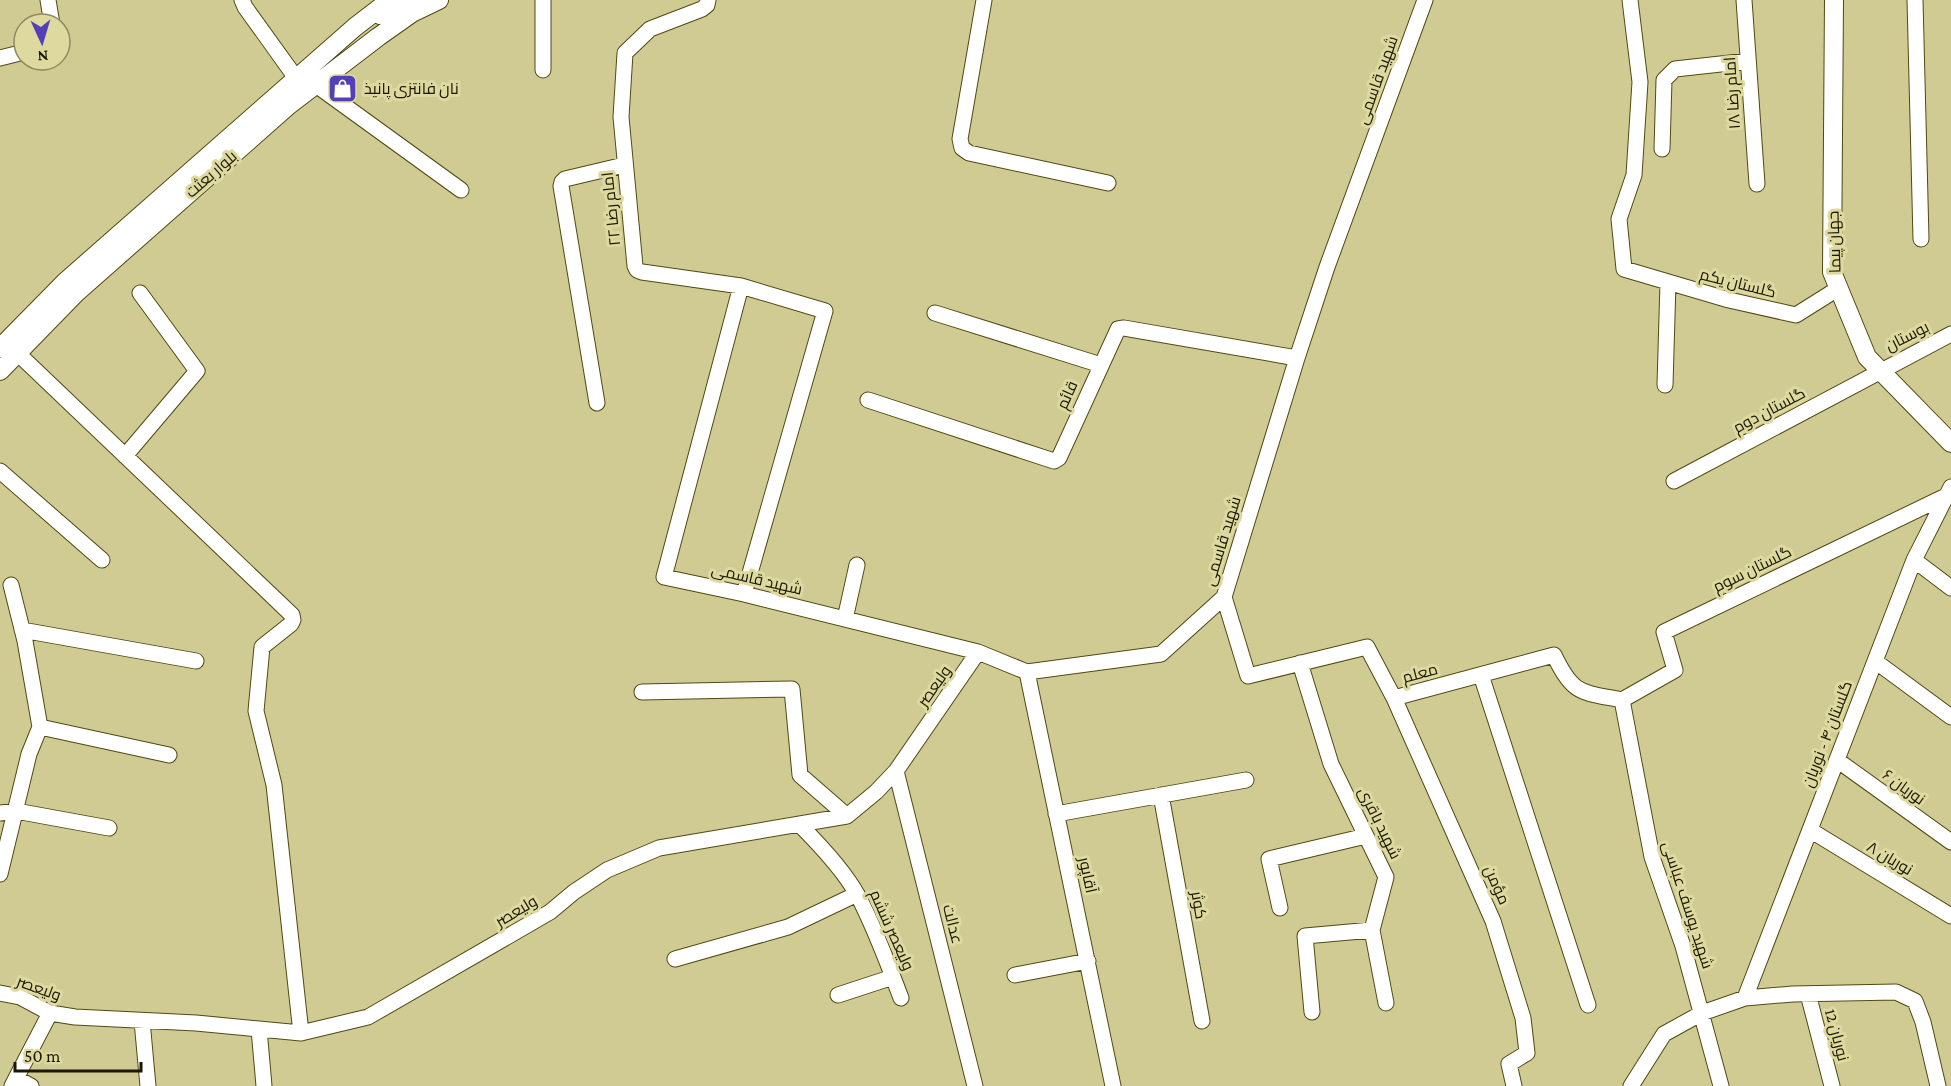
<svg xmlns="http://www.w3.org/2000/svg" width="1951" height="1086" font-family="'Crimson Pro',Cairo,serif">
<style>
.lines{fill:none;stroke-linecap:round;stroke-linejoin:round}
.minor-casing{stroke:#4f4a12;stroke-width:17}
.tertiary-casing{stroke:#4f4a12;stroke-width:20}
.minor{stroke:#fff;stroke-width:15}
.tertiary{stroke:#fff;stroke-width:18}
.labels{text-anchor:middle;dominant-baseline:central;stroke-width:6;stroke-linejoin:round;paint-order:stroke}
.street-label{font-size:16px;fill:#1a1703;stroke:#ddd99f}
.poi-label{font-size:16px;fill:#1a1703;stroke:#ddd99f;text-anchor:start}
</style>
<rect width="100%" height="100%" fill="#d0cb93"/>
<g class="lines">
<defs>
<path id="minor" d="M48,0L52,24
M242,0L245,7L296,78
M708,0L707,5L702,9L650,29L625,53L621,117L635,266L637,270L642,272L741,286L825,311L744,594
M984,0L960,139L962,148L969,153L1108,183
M1630,0L1640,82L1634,175L1619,219L1624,269L1729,300L1796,315L1839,288
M1744,0L1757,184
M1915,0L1921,239
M0,58L24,52
M543,70V0
M316,85L461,190
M1662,149L1664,80L1675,69L1748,61
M741,286L664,577L744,594L978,652L1027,672L1161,654L1224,597L1297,358L1327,267L1425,0
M935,313L1101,365
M9,345L292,615L293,620L291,624L262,647L256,711L274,785L301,1033
M1665,385L1668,282
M868,400L1054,461L1059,458L1118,329L1124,328L1297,358
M597,403L561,186L562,182L565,179L624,165
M125,456L197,371L140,293
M0,471L102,560
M1674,481L1951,334
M1914,560L1951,588
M1224,597L1248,676L1367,647L1394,698L1554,655C1573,695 1581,692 1622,700
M845,619L857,565
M22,630L196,661
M1875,661L1951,717
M1300,663L1331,764L1386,877L1372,930L1386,1003
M1027,672L1113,1086
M1481,675L1588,1005
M642,692L792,689L800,775L847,816
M1394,698L1493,921L1523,1018L1527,1053L1509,1064L1514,1086
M1622,700L1675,670L1664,632L1946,496
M1622,700L1652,857L1683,946L1721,1086
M40,727L169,755
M1837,760L1951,842
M896,771L975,1086
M1161,795L1202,1021
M0,813L16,811L109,828
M1056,814L1246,780
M799,824C818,843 845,872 858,896C875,928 888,964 901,998
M1810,830L1951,916
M0,874L29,754L40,727L25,641L11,585
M1280,908L1269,859L1366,836
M675,959L788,927L857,894
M1015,975L1088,961
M0,993L20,997L50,1013L75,1017L196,1023L301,1033L368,1017L550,912L574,892L607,870L659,848L847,816L876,792L896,771L978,652
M1808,994L1832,1086
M838,995L893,977
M1745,998L1914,560L1951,487
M1312,1012L1305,936L1372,930
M142,1021L148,1086
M259,1029L264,1086
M16,1078L31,1086
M12,1086L50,1013
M1631,1086L1664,1034L1702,1013L1745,998L1793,994L1896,992L1915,1001L1923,1022L1938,1086"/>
<path id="tertiary" d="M1834,0L1832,272L1867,357L1951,443
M380,15L411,0
M0,348L65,282L355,27L390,0
M0,371L76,293L289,105L378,37L412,13L439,0"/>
</defs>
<use href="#minor" class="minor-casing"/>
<use href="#tertiary" class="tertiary-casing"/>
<use href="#minor" class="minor"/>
<use href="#tertiary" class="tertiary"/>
</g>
<defs>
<symbol id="shop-square" viewBox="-11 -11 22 22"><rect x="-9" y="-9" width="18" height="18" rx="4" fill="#5340b8" stroke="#ddd99f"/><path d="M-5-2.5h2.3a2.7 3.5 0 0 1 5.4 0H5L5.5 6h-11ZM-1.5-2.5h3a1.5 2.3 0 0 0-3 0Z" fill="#fff"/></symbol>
</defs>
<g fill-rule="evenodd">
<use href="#shop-square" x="326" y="72" width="33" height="33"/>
</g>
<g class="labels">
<g class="street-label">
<text transform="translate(1377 80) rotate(-70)">شهید قاسمی</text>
<text transform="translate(1732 93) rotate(-94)">امام رضا ۱۸</text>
<text transform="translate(211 174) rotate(-41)">بلوار بعثت</text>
<text transform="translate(611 209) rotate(-96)">امام رضا ۲۲</text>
<text transform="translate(1834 242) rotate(-92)">جهان پیما</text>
<text transform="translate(1738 283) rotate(14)">گلستان یکم</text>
<text transform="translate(1907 336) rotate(-27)">بوستان</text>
<text transform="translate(1067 395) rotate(-66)">قائم</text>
<text transform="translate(1769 410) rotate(-28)">گلستان دوم</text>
<text transform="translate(1222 541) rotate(-73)">شهید قاسمی</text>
<text transform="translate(1752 569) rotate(-26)">گلستان سوم</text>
<text transform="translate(757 579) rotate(13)">شهید قاسمی</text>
<text transform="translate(1420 673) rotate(-15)">معلم</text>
<text transform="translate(934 686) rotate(-55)">ولیعصر</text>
<text transform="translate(1827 734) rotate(-69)">گلستان ۴ - نوریان</text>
<text transform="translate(1904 787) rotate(36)">نوریان ۶</text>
<text transform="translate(1380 823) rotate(64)">شهید باقری</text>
<text transform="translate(1890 858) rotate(31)">نوریان ۸</text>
<text transform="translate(1088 875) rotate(78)">آقاپور</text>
<text transform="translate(1497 885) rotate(66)">مؤمن</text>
<text transform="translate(1199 905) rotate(80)">کوثر</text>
<text transform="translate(1688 905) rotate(72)">شهید یوسف عباسی</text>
<text transform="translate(516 911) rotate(-31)">ولیعصر</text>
<text transform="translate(953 924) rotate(76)">عدالت</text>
<text transform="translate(892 930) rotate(66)">ولیعصر ششم</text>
<text transform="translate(39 988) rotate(20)">ولیعصر</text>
<text transform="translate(1837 1035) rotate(75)">نوریان 12</text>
</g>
<g class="poi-label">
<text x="364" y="88">نان فانتزی پانیذ</text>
</g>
</g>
<g transform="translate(42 42) rotate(176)"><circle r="28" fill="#ddd99f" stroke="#8f8b61" stroke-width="1.5"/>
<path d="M0-4.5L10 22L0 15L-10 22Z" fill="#5340b8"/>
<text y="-9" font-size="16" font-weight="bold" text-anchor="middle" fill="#1a1703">N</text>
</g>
<path d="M15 1062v9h126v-9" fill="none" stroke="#1a1703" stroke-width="3"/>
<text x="24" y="1062" font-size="18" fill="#1a1703" stroke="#ddd99f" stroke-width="4.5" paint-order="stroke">50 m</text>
</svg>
